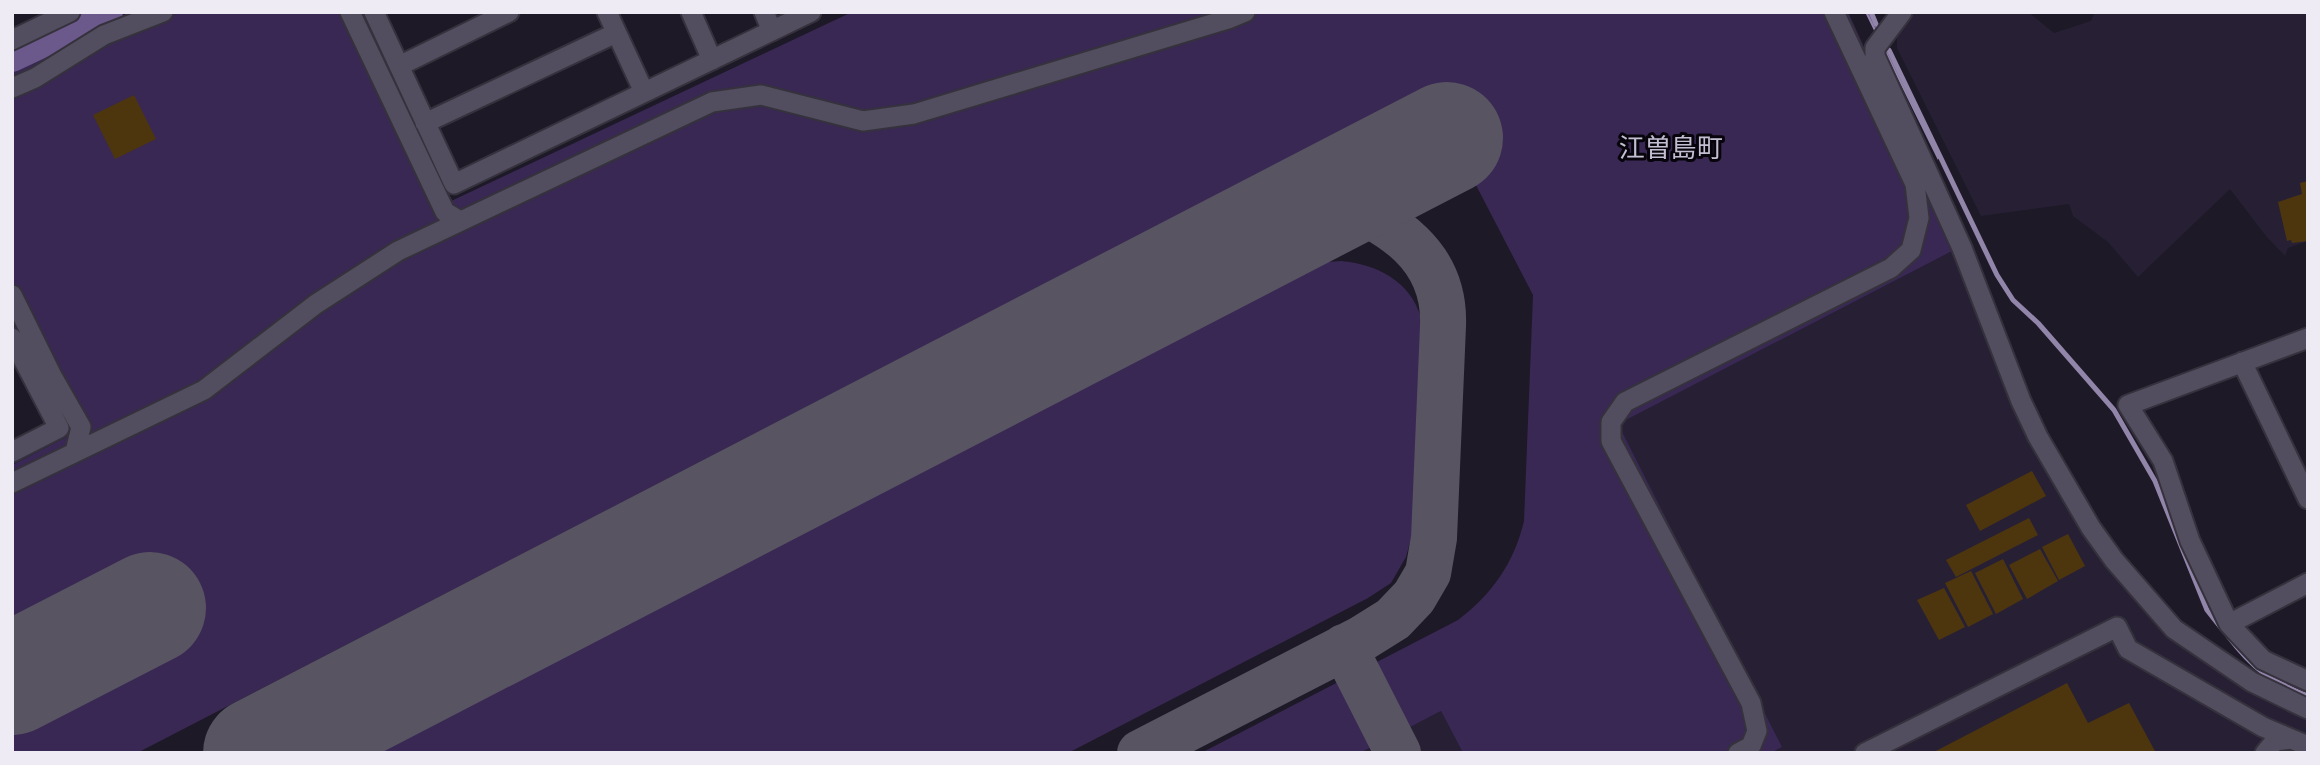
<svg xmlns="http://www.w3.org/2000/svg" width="2320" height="765" font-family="Inter,'Noto Sans JP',sans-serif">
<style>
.built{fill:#272035}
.green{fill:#382853}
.water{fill:#6a598a;stroke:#9285aa;stroke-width:2}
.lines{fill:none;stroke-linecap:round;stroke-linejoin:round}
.stream{stroke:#9285aa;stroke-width:5}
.river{stroke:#6a598a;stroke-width:30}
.taxiway{stroke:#585462;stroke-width:46}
.runway{stroke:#585462;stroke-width:112}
.building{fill:#4d360e}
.minor-casing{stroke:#36323d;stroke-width:23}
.minor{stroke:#534e5f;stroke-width:19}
.labels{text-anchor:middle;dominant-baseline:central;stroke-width:6;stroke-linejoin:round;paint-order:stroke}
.quarter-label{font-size:26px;fill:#c4bed2;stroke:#07050b}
</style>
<rect width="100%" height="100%" fill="#1d1927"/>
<path class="built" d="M1913,12H2028L2054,33L2091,21L2095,12H2308V241L2288,248L2285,256L2266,236L2230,189L2138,277L2108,242L2073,216L2069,204L1981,216L1897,48V37Z
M1956,249L2032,435L2172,637L2308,716V747L2303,753H1771L1782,747L1617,424Z
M1441,711L1463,753H1360Z"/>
<path class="green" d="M131,12H358L449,202L852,12H1848L1956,249L1618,424L1782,747L1771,753H1463L1441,711L1360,753H1201L1458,620C1492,594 1514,563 1524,521L1533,295L1425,87L137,753H12V465L70,435L12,321V67Z
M1341,261C1376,264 1411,281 1421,318C1423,325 1422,333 1423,340L1413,531L1406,557L1391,583L1368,598L1068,753H378L1327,262Z"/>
<path class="water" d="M1866,12H1870L1940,156L1938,158Z"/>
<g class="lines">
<path class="stream" d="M1871,12L1876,24
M1889,50L1997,275L2013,300L2038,323L2114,410L2155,481L2207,610L2222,629
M2228,636C2254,670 2269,680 2308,696"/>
<path class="river" d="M12,57L108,12"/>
<path class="taxiway" d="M1344,647L1398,753
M1140,753L1361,639L1393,619L1414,597L1428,573L1434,538L1443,326C1446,254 1391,223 1333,197"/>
<path class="runway" d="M12,679L150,608
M259,753L1447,138"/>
</g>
<path class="building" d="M134,95L156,139L115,159L93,115Z
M2308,181V241L2292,243L2291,240L2287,241L2278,202L2302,194L2300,183Z
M2032,471L2046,496L1980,531L1966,505Z
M2029,518L2038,535L1956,577L1946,560Z
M2068,534L2085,566L2059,580L2042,547Z
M2040,549L2058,581L2027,599L2009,565Z
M2003,559L2023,599L1996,614L1975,573Z
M1971,571L1993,614L1968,627L1945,583Z
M1944,588L1965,627L1939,640L1917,600Z
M2067,683L2088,723L2129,703L2156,753H1932Z"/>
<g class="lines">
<defs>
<path id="minor" d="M350,12L445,212L460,221
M374,12L454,184L811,12
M607,12L644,92
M691,12L712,60
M764,12L772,31
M1902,12L1875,48V56L1962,248L2021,401L2038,437L2091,528L2114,560L2174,629L2252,682L2308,709
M12,40L70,12
M399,66L509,12
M12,88L35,78L104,35L163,12
M425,123L616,33
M12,295L52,376L81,427L75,452
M12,338L59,428L12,452
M2308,338L2128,405L2163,461L2190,541L2229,624L2263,660L2308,681
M2242,362L2308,499
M12,483L204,390L316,304L398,251L712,102L761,95L863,121L914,114L1228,19L1245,12
M2229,624L2308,583
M1738,753L1751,746L1757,731L1751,703L1611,441V422L1625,402L1891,268L1911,250L1919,218L1915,184L1834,12
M1865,753L2117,627L2128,649L2263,727L2308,746
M2265,753L2275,741L2291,739"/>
</defs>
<use href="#minor" class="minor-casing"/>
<use href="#minor" class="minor"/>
</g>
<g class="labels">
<g class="quarter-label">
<text x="1671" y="147">江曽島町</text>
</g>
</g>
<rect width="2320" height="765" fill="none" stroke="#eeebf5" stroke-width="28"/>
</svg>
